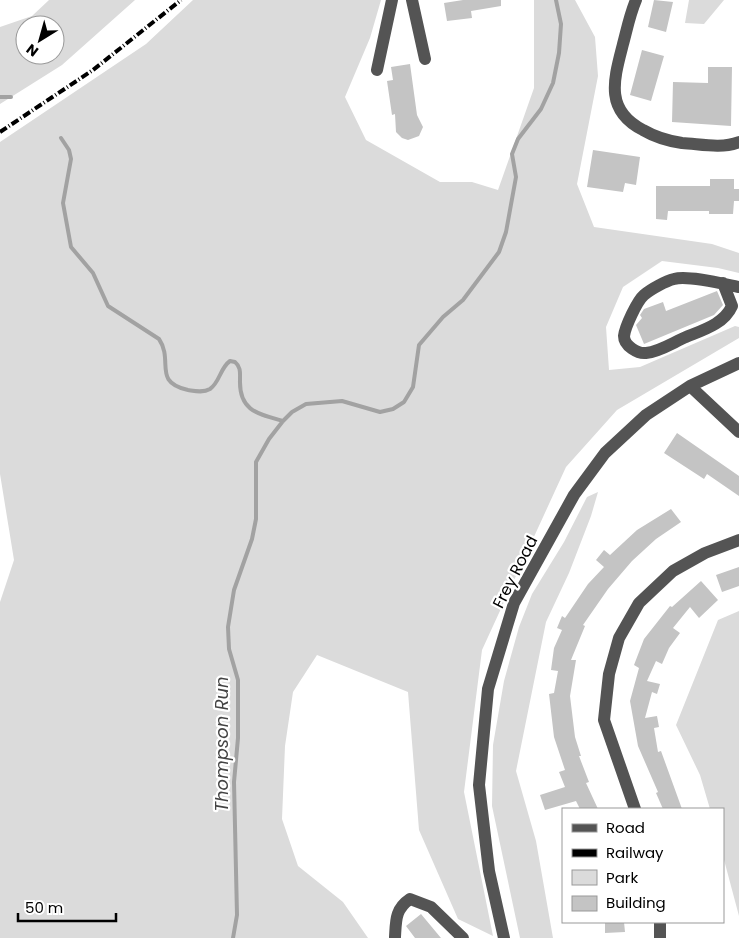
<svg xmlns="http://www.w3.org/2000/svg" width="739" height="938" font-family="Poppins,sans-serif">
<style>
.green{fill:#dbdbdb;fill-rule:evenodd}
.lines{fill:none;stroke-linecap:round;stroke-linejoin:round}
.stream{stroke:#a2a2a2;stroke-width:4}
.building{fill:#c4c4c4}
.minor{stroke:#545454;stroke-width:12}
.rail{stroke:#000;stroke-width:4;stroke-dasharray:8 2.5 1 2.5;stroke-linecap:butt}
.labels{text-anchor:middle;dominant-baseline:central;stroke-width:4.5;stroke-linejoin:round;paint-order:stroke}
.street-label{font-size:16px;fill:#000;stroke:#fff}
.water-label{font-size:18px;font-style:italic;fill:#434343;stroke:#fff}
</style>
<rect width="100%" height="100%" fill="#fff"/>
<path class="green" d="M49,0H135L62,65L0,104V27L32,16ZM25,25H55V55H25Z
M193,0H381L370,38L345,97L366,140L440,182H472L498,190L534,88V0H575L595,37L598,76L577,184L594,227L712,244L739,253V273L718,268L662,261L623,287L606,327L609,370L640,367L735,326L739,327V338L617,410L566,467L482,650L464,792L493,936L458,919L419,830L408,692L317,655L293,692L285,746L282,819L298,866L343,902L368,938H0V602L14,560L0,474V142L146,44Z
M689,0H724L704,24L685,23Z
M598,492L591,516L569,573L546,622L516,771L536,841L553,938H520L492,806L493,745L504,681L519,627L532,594L564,542L587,497Z
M739,611V916L723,856V809H710L700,775L676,725L718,620Z"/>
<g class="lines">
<path class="stream" d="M0,97H11
M61,138L69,150L71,159L63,203L71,247L93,273L108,306L159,339C174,361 152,382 188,390C195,391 203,393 210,389C220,382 220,368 230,361L235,362C241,367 240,373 240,380C239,411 258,414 283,421
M233,938L237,915L234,782L238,738V680L229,649L228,627L234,590L252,539L256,519V462L269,439L283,421L292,412L306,404L342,401L380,412L393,409L404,402L413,387L419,345L443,317L463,300L499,252L506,232L516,177L512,154L518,139L541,109L553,83L559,53L561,24L556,0"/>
</g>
<path class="building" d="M463,0H501V6L471,11L472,18L447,21L444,3Z
M654,0L673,2L666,32L648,27Z
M642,50L664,56L651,101L630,95Z
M410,64L417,115L423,127L419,136L408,140L402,138L396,132L395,114L392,115L387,81L393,80L391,67Z
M708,67H732L731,126L672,122L673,82L708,83Z
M593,150L640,157L636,185L625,183L623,192L587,187Z
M710,179H734V189H739V201H734L733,214H709V211H668L667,220L656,219V186H710Z
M717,291L723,305L714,315L644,344L636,325L642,318L640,315L644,309L663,302L666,311Z
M677,433L739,476V496L707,474L704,479L664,453Z
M671,509L681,522L656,539L632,561L608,589L583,625L585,626L571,660H576L570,696L575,737L581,756H579L589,782L586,783L598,809H580L576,801L545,810L540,795L565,787L559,772L565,770L554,737L549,694L554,693L558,671L551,670L554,648L562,630L557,628L562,616L565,618L588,584L604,567L596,560L604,550L610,555L637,530Z
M739,567V586L722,592L716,575Z
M701,581L718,600L699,618L690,607L673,628L680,633L669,648L662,664L656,661L647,681L660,684L657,694L652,692L645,718L657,716L659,727L654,728L658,752L661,751L682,809H663L656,793L658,792L638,746L630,701L639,668L634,665L644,639L670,606L672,607Z
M421,914L441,938H415L406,926Z
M605,922H624L625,932L605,933Z"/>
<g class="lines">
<path class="minor" d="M412,0L425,59
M636,0C630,14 627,29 623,44C614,79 604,110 643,130C655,137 668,141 682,143C701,144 721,149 739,142
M377,70L392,0
M723,283L732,306C724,324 703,330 686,337C674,342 659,352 646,353C638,354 624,346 624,336C625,327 637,301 644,295C651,289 666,281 674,279C688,275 724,284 739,287
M690,386L739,432
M635,809L604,720L609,674L619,638L639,603L673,571L705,553L739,540
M660,922V938
M395,937C396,921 395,909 410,899L431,907L463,938
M504,938L489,871L479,785L488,689L514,603L574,495L605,453L646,415L690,386L739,363"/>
<path class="rail" d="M0,132L93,70L181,0"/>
</g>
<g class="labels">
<g class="street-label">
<text transform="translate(515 572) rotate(-63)">Frey Road</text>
</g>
<g class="water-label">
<text transform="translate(221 744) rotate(-90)">Thompson Run</text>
</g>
</g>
<rect x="562" y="808" width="162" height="115" fill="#ffffff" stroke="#999999"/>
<rect x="572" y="824" width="25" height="8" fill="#545454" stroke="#999999"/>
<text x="606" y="833" font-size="15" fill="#000000">Road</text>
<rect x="572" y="849" width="25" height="8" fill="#000000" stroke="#999999"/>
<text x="606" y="858" font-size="15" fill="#000000">Railway</text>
<rect x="572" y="870" width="25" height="15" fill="#dbdbdb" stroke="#999999"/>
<text x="606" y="883" font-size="15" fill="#000000">Park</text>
<rect x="572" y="896" width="25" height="15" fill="#c4c4c4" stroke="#999999"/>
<text x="606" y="908" font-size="15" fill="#000000">Building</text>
<g transform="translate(40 40) rotate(217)"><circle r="24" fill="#ffffff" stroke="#999999"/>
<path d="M0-4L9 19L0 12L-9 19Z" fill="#000000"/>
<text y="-8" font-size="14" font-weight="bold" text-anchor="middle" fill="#000000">N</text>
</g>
<path d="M18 913v8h98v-8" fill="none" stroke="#000000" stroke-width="2.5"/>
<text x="25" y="913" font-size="15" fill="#000000" stroke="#ffffff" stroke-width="4" paint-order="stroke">50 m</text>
</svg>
